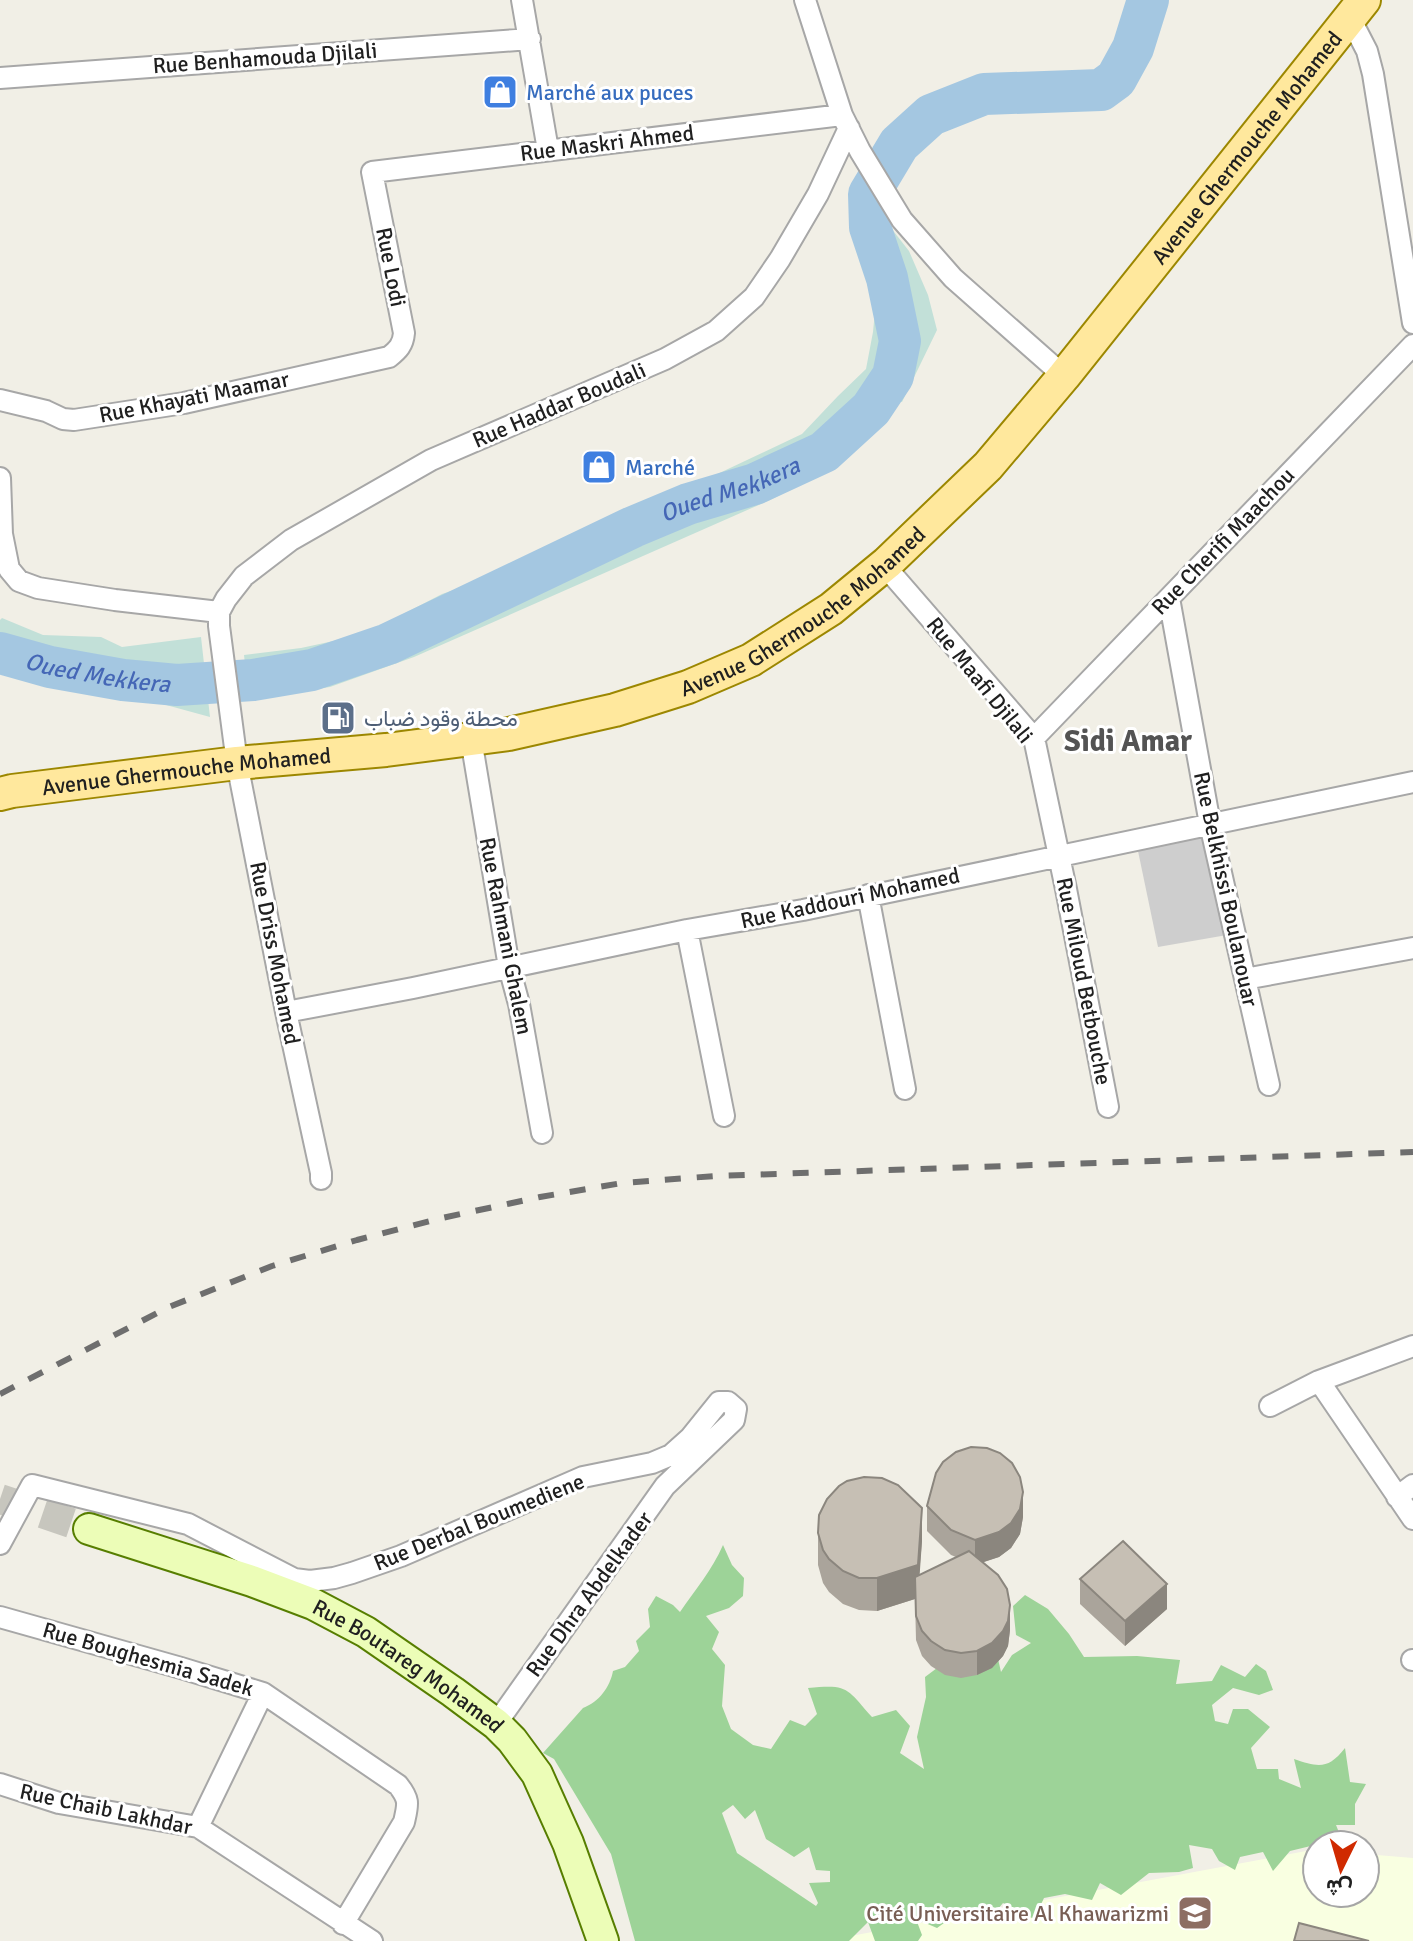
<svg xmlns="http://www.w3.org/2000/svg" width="1413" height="1941" font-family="Signika,Vazirmatn,sans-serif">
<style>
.education{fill:#f9ffe1}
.religious{fill:#cecece}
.forest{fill:#9dd398;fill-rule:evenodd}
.wetland{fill:#c2e0d8;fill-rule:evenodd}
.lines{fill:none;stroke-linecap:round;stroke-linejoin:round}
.river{stroke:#a4c7e1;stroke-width:42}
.secondary-tunnel{stroke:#c7c6be;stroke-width:30;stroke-dasharray:30 15;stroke-linecap:butt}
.street-casing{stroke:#a7a7a7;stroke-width:24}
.secondary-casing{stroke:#577e00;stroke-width:34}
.primary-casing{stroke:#9c8700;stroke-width:36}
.street{stroke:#fff;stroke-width:20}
.secondary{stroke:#ecfdb7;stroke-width:30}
.primary{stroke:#ffe89d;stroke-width:32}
.rail{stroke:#6e6e6e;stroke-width:6;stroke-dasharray:16 16;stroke-linecap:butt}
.wall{fill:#aaa49b}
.shaded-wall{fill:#8b867e}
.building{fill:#c6bfb4;stroke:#8b867e;stroke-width:2}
.labels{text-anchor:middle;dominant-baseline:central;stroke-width:6;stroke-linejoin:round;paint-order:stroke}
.street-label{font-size:22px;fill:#202020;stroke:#fff}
.shop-label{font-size:22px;fill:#366cbe;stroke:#fff;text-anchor:start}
.service-label{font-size:22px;fill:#4e5e75;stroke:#fff;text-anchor:start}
.education-label{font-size:22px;fill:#785e54;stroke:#fff;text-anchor:end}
.water-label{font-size:24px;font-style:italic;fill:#4567b6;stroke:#fff}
.district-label{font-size:30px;font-weight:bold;fill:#535353;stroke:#fff}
</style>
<rect width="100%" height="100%" fill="#f1efe6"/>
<path class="education" d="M1317,1849V1893H1365V1854L1413,1858V1941H824Z"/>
<path class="religious" d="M1205,836L1227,935L1158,947L1138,851Z"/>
<path class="forest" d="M723,1545L732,1565L744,1578L743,1596L729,1608L706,1616L719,1632L712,1649L725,1665L722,1706L731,1729L753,1745L771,1749L790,1720L805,1726L817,1714L808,1688C849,1684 846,1688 872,1717L896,1710L910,1726L900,1753L924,1769L917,1737L926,1697L925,1677L949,1659L996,1650L1001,1672L1012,1655L1031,1643L1016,1635L1013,1606L1025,1595L1048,1609L1069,1634L1084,1657L1137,1656L1180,1660L1176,1684L1212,1681L1221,1665L1245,1677L1256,1664L1266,1671L1273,1690L1259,1695L1233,1688L1212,1705L1215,1721L1228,1724L1233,1709H1248L1270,1727L1251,1748L1257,1769H1278L1279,1779L1301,1788L1294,1759C1318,1767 1328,1770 1345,1748L1350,1782L1366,1784L1355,1804V1825H1336L1344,1845L1319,1844L1290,1851L1273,1871L1263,1852L1240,1857L1235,1870L1219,1861L1212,1849L1189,1845L1193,1868L1179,1872L1149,1873L1121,1895L1100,1883L1092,1900L1065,1894L1044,1898L1034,1919L1003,1903L987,1922L961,1911L937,1928L916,1919L922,1935L918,1941H875L868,1922L849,1941H635L611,1854L554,1759L543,1753L583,1708C599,1702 610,1687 613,1671L625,1667L639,1651L636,1641L650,1627L648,1609L656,1596L673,1605L680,1612C695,1590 712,1570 723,1545ZM733,1805L745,1819L755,1810L766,1839L794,1857L809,1847L816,1870L830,1871V1882L809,1883L818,1903L816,1906L737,1853L722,1813Z"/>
<path class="wetland" d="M862,191L909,251L928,295L937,330L902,402L885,400L891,412L855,451L827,471L770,500L414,657L330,687L252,698L253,686L269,684L246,673L244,655L301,648L352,637L390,621L442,594L514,570L802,434L838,396L866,369L873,332L876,301ZM819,448L803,468L780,487L755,484L717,510L675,506L627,536L597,563L494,599L450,627L368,659L347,658L340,675H319L275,683L284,669L318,663L334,672L345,653L399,644L441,628L482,596L539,580L598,554L638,519L677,500L714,504L749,476L774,484L792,455Z
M2,618L43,635L101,637L122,647L201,637L210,717L104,688L91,690L45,673L0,663V620Z"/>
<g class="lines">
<path class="river" id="s1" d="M0,653L50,667L123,680L177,685L253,680L312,670L388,644L633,527L688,504L755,484L824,452L871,409L893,376L900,341L887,278L870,227L869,194L899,144L931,115L984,94L1101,90L1116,79L1133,48L1148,0"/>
<path class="secondary-tunnel" d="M0,1499L89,1529"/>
<defs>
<path id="street" d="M522,0L548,150
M805,0L842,115L860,151L902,220L953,278L1064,376
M1350,18L1367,51L1373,74L1413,323
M0,78L530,39
M0,400L46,411L63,419L74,420L184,403L389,357C398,350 403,345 404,333L372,172L842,115
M0,478L2,534L9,569L19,581L38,588L115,600L219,612
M884,565L1034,738L1066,889L1108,1107
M1169,598L1210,824L1269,1085
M1034,738L1413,345
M471,739L509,967L519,1004L542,1133
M868,895L905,1089
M687,930L724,1116
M1245,979L1413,948
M286,1012L413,988L687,930L803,910L1413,782
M321,1179V1173L286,1012L237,763L219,626V612L226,599L244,576L291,540L431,460L665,359L716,331L754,297L780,259L818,194L849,128
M1319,1381L1413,1519
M1270,1406L1319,1381L1413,1346
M1397,1497L1413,1485
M0,1544L32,1485L188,1524L294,1579L310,1581L334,1578L352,1573L401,1556L583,1477L652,1463L671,1455L690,1438L719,1402H728L736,1409L734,1420L665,1486L496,1724
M0,1617L181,1668L263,1693L398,1785C410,1800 408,1804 404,1822L343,1924
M1412,1660H1413
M0,1784L59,1803L198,1827L372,1941
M198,1827L263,1693"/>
<g id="secondary">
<path id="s2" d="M89,1529L252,1581L313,1604L366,1632L453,1692L496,1724L512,1740L537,1774L568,1843L603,1941"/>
</g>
<g id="primary">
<path id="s3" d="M0,794L12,791L237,763L386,750L509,734L615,710L688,687L751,660L831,609L887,563L988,466L1064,376L1364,0"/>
</g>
</defs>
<use href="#street" class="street-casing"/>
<use href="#secondary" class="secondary-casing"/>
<use href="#primary" class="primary-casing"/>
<use href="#street" class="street"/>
<use href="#secondary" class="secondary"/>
<use href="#primary" class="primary"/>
<path class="rail" d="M0,1394L169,1307L272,1266L357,1240L442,1218L540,1197L622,1183L715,1176L1413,1152"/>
</g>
<path class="wall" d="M927,1506L1023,1517L1020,1534L1011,1548L999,1557L983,1562L1010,1630L1008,1646L1003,1656L992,1668L977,1675L961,1678L945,1675L931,1666L922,1656L916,1640L915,1599L877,1611L859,1610L843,1604L829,1592L823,1583L818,1565V1533L922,1541L919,1575L956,1557L951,1555L927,1531Z
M1080,1579L1167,1609L1125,1646L1080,1604Z"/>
<path class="shaded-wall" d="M1023,1492V1517L1020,1534L1011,1548L999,1557L975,1565V1540Z
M922,1508V1541L918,1598L877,1611V1578Z
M1167,1584V1609L1125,1646V1621Z
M1010,1605V1630L1008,1646L1003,1656L992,1668L977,1675V1651Z"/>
<path class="building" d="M971,1447L987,1448L1000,1453L1012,1463L1020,1477L1023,1492L1020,1509L1011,1523L999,1532L975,1540L951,1530L927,1506L936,1473L943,1462L956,1452Z
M864,1477L882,1478L898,1485L922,1508L918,1565L877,1578H859L843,1571L829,1559L823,1550L818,1533L819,1515L827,1499L839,1486L847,1481Z
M1123,1541L1167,1584L1125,1621L1080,1579Z
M969,1551L998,1575L1007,1589L1010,1605L1008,1621L1003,1631L992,1643L977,1651L961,1653L945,1650L931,1641L922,1631L916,1616L915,1577Z
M1299,1923L1369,1941H1294Z"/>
<defs>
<symbol id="shop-square" viewBox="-11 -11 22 22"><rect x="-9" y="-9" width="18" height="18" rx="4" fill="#3f7fe0" stroke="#fff"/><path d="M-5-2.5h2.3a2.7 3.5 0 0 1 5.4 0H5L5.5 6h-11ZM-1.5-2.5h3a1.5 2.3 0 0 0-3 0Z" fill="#fff"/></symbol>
<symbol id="fuel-square" viewBox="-11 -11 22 22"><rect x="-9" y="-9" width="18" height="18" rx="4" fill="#5c6f8a" stroke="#fff"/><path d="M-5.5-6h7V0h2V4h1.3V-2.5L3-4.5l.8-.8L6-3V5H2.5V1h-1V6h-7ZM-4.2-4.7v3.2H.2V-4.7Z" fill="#fff"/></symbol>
<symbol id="university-square" viewBox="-11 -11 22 22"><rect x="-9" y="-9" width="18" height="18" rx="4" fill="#8d6e63" stroke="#fff"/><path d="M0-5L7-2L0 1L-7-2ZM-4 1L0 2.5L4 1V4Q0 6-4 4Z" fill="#fff"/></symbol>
</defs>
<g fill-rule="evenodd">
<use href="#shop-square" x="480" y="72" width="40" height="40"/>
<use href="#shop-square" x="579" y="447" width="40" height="40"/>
<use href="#fuel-square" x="318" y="698" width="40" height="40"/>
<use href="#university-square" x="1175" y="1893" width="40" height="40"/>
</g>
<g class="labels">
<g class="street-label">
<text transform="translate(265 58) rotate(-4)">Rue Benhamouda Djilali</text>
<text transform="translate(607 143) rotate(-7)">Rue Maskri Ahmed</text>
<text stroke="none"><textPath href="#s3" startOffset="1484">Avenue Ghermouche Mohamed</textPath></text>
<text transform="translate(391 267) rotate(79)">Rue Lodi</text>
<text transform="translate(194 397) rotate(-11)">Rue Khayati Maamar</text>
<text transform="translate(559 405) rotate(-23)">Rue Haddar Boudali</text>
<text transform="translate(1223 541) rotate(-46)">Rue Cherifi Maachou</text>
<text stroke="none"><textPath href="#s3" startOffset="836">Avenue Ghermouche Mohamed</textPath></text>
<text transform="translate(980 680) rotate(51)">Rue Maafi Djilali</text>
<text stroke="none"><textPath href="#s3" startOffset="188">Avenue Ghermouche Mohamed</textPath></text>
<text transform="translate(1226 889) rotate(78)">Rue Belkhissi Boulanouar</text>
<text transform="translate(850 898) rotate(-12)">Rue Kaddouri Mohamed</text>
<text transform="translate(506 936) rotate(79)">Rue Rahmani Ghalem</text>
<text transform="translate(275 953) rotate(79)">Rue Driss Mohamed</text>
<text transform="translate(1084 981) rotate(79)">Rue Miloud Betbouche</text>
<text transform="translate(479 1522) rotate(-22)">Rue Derbal Boumediene</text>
<text transform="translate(589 1594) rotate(-54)">Rue Dhra Abdelkader</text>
<text transform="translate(148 1659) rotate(16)">Rue Boughesmia Sadek</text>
<text stroke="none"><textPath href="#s2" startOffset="350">Rue Boutareg Mohamed</textPath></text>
<text transform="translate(106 1809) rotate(12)">Rue Chaib Lakhdar</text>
</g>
<g class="shop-label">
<text x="526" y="92">Marché aux puces</text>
<text x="625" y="467">Marché</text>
</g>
<g class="service-label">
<text x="364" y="718">محطة وقود ضباب</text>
</g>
<g class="education-label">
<text x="1169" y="1913">Cité Universitaire Al Khawarizmi</text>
</g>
<g class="water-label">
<text stroke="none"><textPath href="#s1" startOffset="772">Oued Mekkera</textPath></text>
<text stroke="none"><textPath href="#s1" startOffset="100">Oued Mekkera</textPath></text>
</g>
<g class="district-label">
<text x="1128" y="741">Sidi Amar</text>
</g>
</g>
<g transform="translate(1341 1869) rotate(185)"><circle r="38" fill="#ffffff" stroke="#a6a6a6" stroke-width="2"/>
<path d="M0-6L14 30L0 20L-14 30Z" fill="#d02a00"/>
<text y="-12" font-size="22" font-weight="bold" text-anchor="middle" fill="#202020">ش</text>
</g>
</svg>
